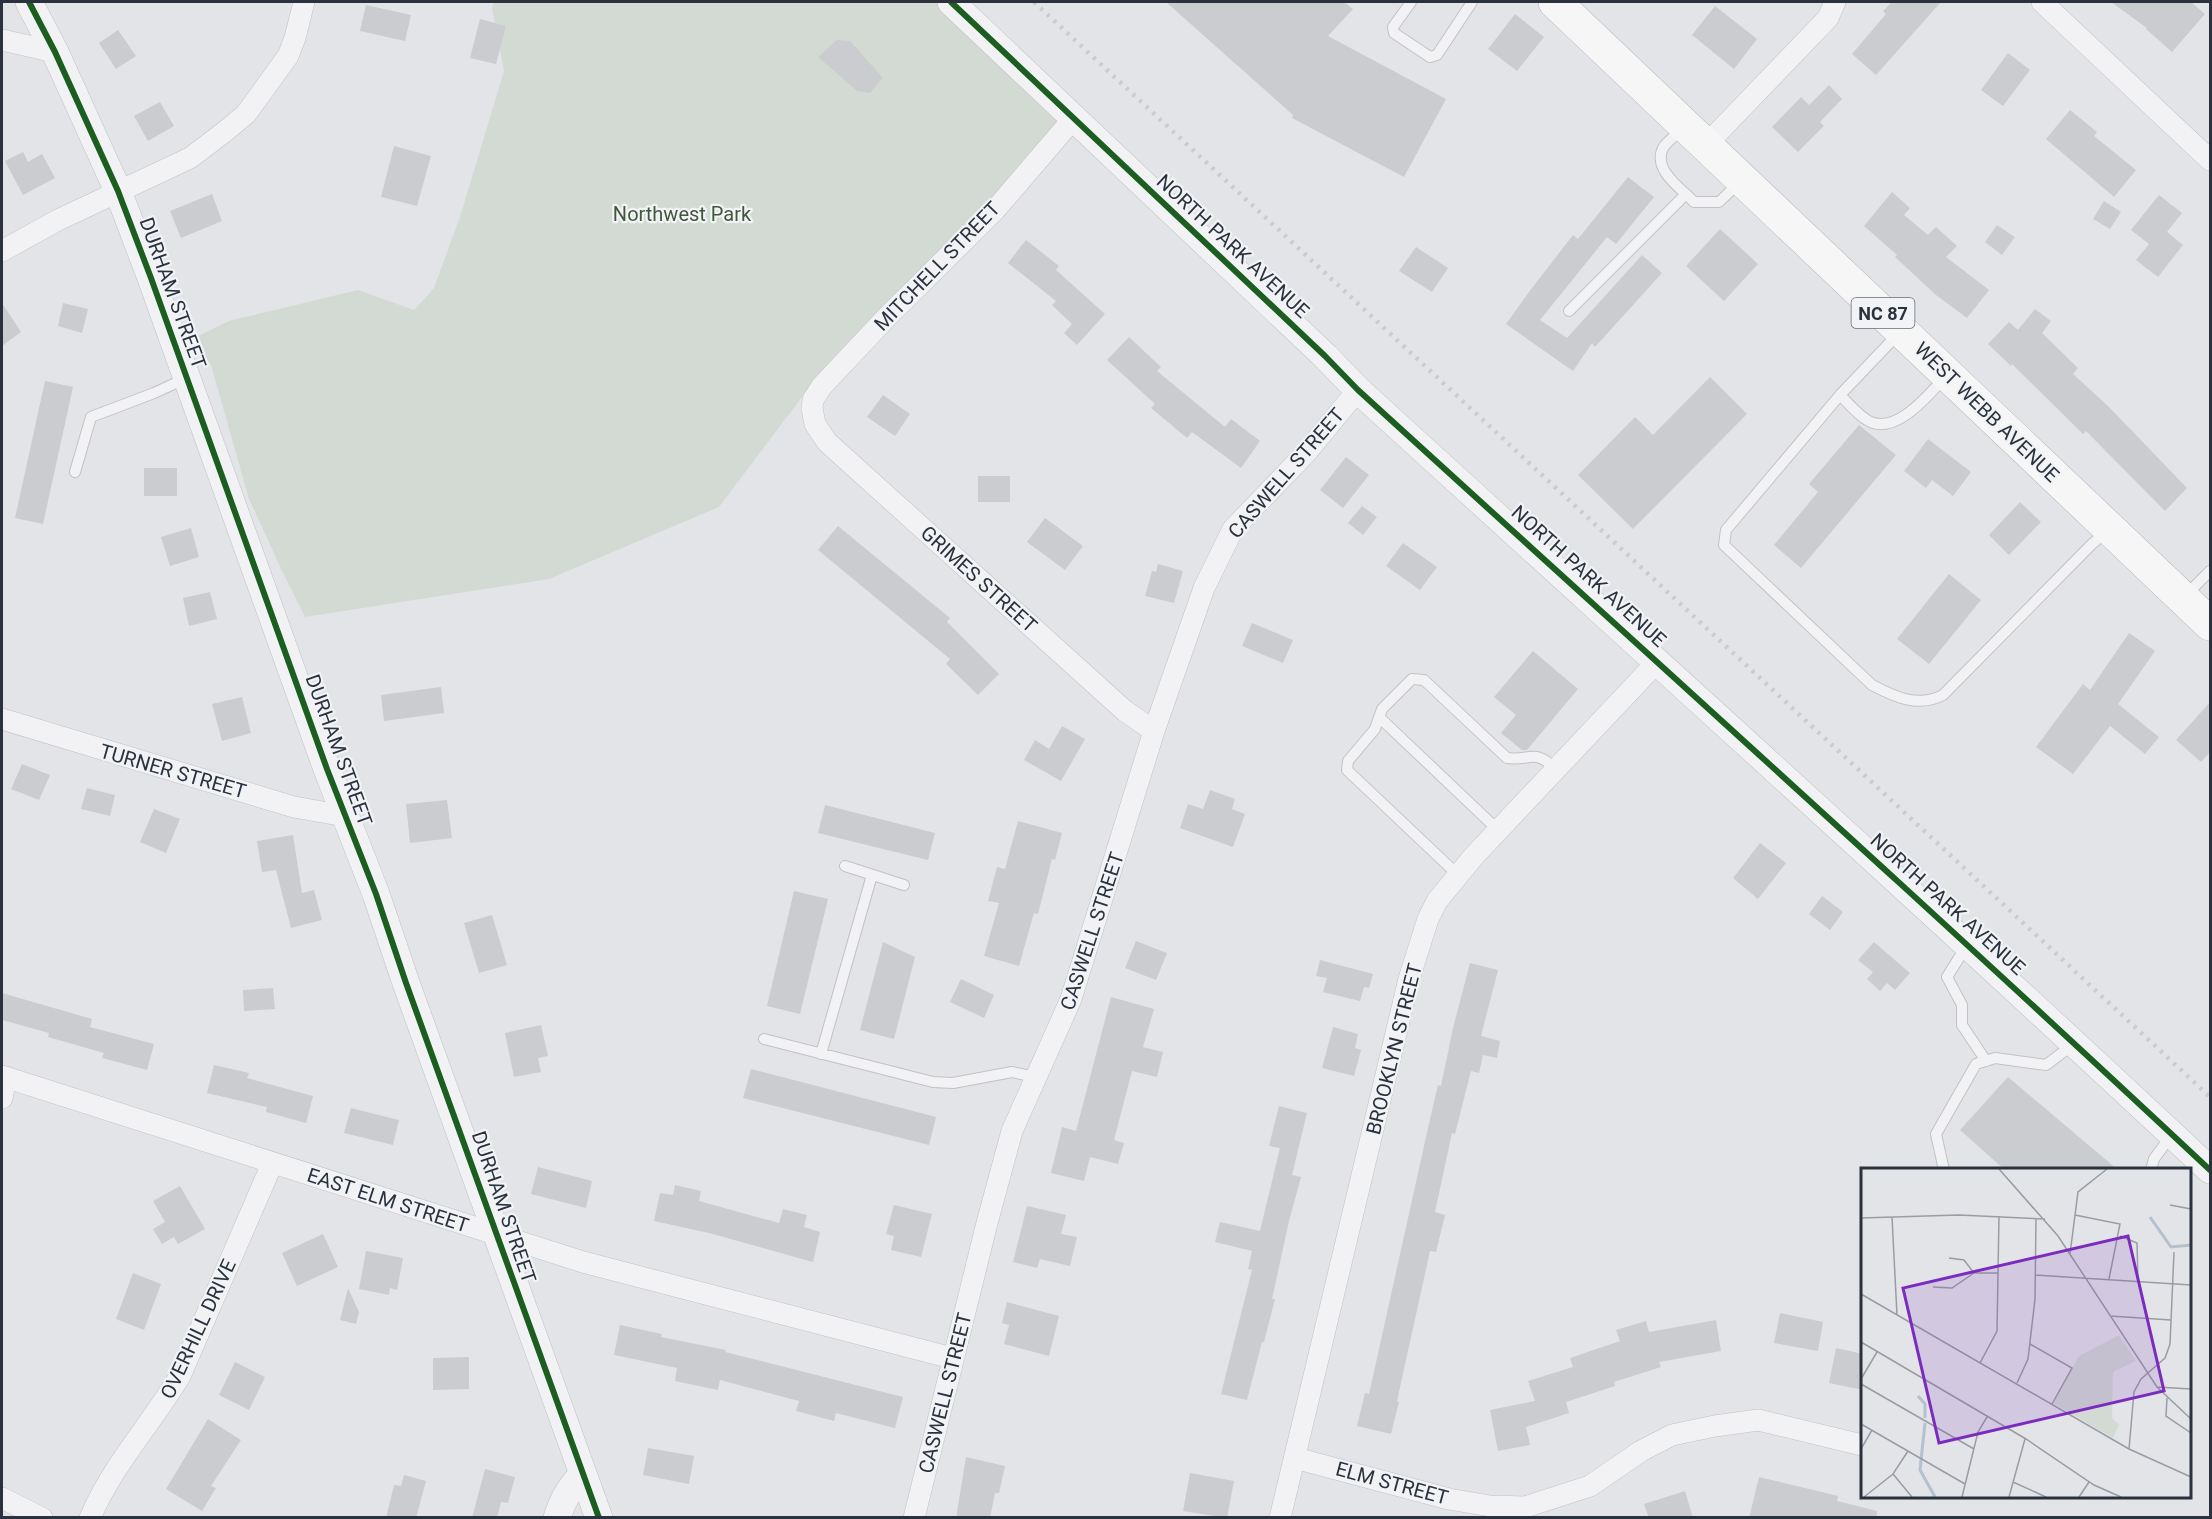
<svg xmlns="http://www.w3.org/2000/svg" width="2212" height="1519" font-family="Roboto,sans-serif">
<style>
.green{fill:#d3dad3}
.building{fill:#cbcccf}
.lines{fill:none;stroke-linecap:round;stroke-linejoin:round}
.service-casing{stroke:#c1c2c5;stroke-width:12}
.minor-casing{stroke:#c1c2c5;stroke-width:22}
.tertiary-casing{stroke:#c1c2c5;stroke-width:28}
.trunk-casing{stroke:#b5b7bb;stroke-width:34}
.service{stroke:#f2f2f4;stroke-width:10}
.minor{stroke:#f2f2f4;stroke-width:21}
.tertiary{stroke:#f2f2f4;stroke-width:27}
.trunk{stroke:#f6f6f6;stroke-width:33}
.rail{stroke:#cbcccf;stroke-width:4.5;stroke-dasharray:3 6;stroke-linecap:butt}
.cycleway-casing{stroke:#f1f3f6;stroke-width:10}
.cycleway{stroke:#1b5e20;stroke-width:6}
.labels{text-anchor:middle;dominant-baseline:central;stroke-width:4.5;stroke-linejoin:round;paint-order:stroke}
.shield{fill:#f1f3f6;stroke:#666c75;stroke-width:1.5}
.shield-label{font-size:18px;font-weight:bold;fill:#2b323e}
.park-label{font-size:20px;fill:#3f583a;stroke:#f1f3f6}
.street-label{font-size:20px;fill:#2b323e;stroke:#f1f3f6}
.inset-river{fill:none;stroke:#b4c0ce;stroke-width:3}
.inset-road{fill:none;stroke:#999da3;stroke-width:1.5}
.view{fill:#7b2cbf;fill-opacity:0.15;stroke:#7b2cbf;stroke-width:3}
.inset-edge{fill:none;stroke:#2b323e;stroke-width:3}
</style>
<rect width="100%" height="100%" fill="#e2e4e7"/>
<path class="green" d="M494,2H942L1061,123L1035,154L802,397L719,507L549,579L305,617L284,575L249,499L211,365L194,338L229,321L358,290L414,310L434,288L460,217L504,71L492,8Z"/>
<path class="building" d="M1166,2H1344L1353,9L1328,36L1446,99L1404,177L1292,118L1293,115Z
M1892,2H1941L1876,75L1852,54L1886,14L1883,11Z
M2111,2H2191L2205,14L2172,52L2146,29L2147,28Z
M366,5L411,15L405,41L360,31Z
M1715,6L1757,39L1734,69L1692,35Z
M1515,14L1544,37L1517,71L1488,49Z
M480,19L506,26L496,64L470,58Z
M118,30L136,56L116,69L99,43Z
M837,40L850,41L883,78L870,93L857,91L818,57Z
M2008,53L2030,70L2003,106L1981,90Z
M1829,85L1842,99L1820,122L1824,126L1798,152L1772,127L1801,97L1809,105Z
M160,102L174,126L148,141L134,116Z
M2070,110L2097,132L2094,136L2136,170L2114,197L2046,139Z
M394,146L431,156L417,206L381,197Z
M23,152L28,162L42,154L55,178L23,195L5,161Z
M1628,177L1654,197L1616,244L1607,237L1540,320L1567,338L1642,255L1662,273L1595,347L1592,343L1573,371L1506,324L1532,288L1573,235L1578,239Z
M1892,192L1910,208L1904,215L1928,235L1936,227L1957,246L1946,257L1989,290L1967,318L1936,295L1895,257L1897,255L1864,226Z
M212,194L222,221L181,238L170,211Z
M2159,195L2182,213L2167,232L2183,245L2158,277L2136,260L2149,244L2131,230Z
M2104,201L2121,212L2110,229L2093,219Z
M1997,225L2015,237L2002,255L1985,242Z
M1720,229L1758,264L1724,301L1686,266Z
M1026,240L1059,266L1056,270L1105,314L1077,345L1064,333L1072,324L1052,305L1056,301L1008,263Z
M1416,247L1448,268L1432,292L1399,271Z
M2,303L21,332L2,346Z
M63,303L88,309L82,333L58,326Z
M2035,309L2051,321L2042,333L2078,368L2073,374L2109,407L2187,488L2165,511L2086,431L2083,434L2012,364L2011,366L1988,344L2009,322L2018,330Z
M1129,337L1161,367L1157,371L1225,427L1231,419L1260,441L1241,468L1192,432L1187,438L1151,408L1155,404L1107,360Z
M1710,377L1747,414L1633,529L1578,475L1635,417L1653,435Z
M45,381L73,387L43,524L15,518Z
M883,395L910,414L895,436L867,417Z
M1859,425L1896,455L1801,568L1774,545L1818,492L1809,484Z
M1928,439L1971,472L1953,496L1932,480L1926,488L1904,471Z
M1346,457L1369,475L1343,508L1320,490Z
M144,468H177V496H144Z
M978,476H1010V502H978Z
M2020,502L2041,522L2009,555L1989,535Z
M1362,506L1377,517L1363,535L1348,523Z
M1045,518L1083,546L1065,570L1027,542Z
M838,526L950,618L947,622L999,674L978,695L946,664L950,659L818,550Z
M191,528L199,557L170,566L161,537Z
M1403,543L1437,567L1420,590L1386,566Z
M1158,564L1183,571L1174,603L1145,596L1152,571L1156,572Z
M1949,574L1981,600L1929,664L1897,639Z
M210,592L217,619L189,626L183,598Z
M1252,623L1293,640L1283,663L1242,646Z
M2129,633L2155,651L2118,704L2159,737L2145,754L2110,726L2073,774L2036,747L2083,684L2090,690Z
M1533,651L1578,689L1527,750H1522L1501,733L1516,715L1494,697Z
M441,687L444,713L384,721L381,695Z
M242,697L251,733L222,741L212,704Z
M2211,701V751L2201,762L2176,740Z
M1062,726L1085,739L1061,781L1024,760L1035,740L1049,749Z
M22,764L50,775L39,800L11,789Z
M87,788L115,795L110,816L81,809Z
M1210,790L1235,799L1232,809L1245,814L1233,847L1180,828L1188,804L1203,809Z
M447,800L452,838L410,843L406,804Z
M825,805L935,833L928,860L818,833Z
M154,809L180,819L166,853L140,842Z
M1018,821L1062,833L1055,860L1052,859L1038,914L1034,913L1019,966L984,956L999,903L988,901L997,867L1005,869Z
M293,835L302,893L314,890L322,920L291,928L276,870L262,872L257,841Z
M1760,843L1786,863L1758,899L1733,878Z
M794,891L828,899L800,1014L767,1006Z
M1822,896L1843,912L1830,930L1809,914Z
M492,915L507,965L479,973L464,923Z
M1136,941L1167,953L1156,980L1125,968Z
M883,942L915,957L894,1039L860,1030Z
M1874,942L1910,973L1895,990L1887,983L1880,991L1867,979L1873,972L1858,960Z
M1320,960L1373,974L1369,988L1364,987L1360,1001L1323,992L1327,978L1316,976Z
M1470,963L1498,970L1481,1036L1500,1041L1497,1058L1483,1055L1479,1073L1471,1071L1455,1134L1452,1133L1435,1212L1445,1215L1436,1252L1430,1251L1397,1401L1399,1402L1391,1434L1357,1426L1365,1393L1369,1394L1428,1128L1438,1085L1441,1086L1453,1028Z
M961,979L994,995L984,1018L950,1002Z
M273,988L275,1009L244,1011L243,990Z
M2,993L92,1019L90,1027L154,1044L147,1070L102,1058L104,1053L48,1037L49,1033L2,1020Z
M1111,997L1154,1009L1143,1047L1163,1052L1157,1077L1132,1071L1114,1140L1124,1143L1118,1164L1090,1157L1084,1181L1051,1173L1062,1127L1076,1131Z
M541,1025L548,1056L538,1058L541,1072L514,1077L505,1033Z
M1333,1027L1358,1034L1355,1048L1361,1050L1354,1076L1322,1068Z
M214,1065L249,1073L247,1078L313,1096L306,1123L266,1112L267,1107L207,1093Z
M751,1069L936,1117L929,1145L743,1098Z
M2008,1077L2118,1170H2005L1960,1130Z
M1279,1106L1307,1113L1292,1175L1301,1177L1289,1221L1272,1299H1275L1264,1342H1262L1247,1400L1221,1394L1252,1270L1248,1269L1252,1251L1215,1242L1220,1222L1260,1231L1280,1148L1269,1146Z
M351,1108L399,1120L393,1145L344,1133Z
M538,1167L592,1181L586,1208L531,1194Z
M675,1185L701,1191L699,1201L779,1223L783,1209L807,1215L804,1227L820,1232L813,1262L709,1233L654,1221L660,1193L673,1195Z
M180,1186L205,1229L178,1244L174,1237L162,1244L153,1229L165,1222L153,1201Z
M894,1205L932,1214L921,1257L891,1250L894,1236L886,1234Z
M1027,1206L1066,1215L1061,1234L1077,1237L1070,1266L1040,1259L1037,1268L1013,1262Z
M323,1234L338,1267L297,1286L282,1253Z
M366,1251L403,1258L397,1290L390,1288L389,1295L359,1289Z
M133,1273L161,1284L144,1330L116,1319Z
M348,1288L359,1312L356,1324L340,1320Z
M1007,1302L1059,1316L1049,1356L1004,1344L1009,1325L1002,1323Z
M1780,1313L1823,1322L1818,1351L1774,1343Z
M1716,1320L1721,1351L1659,1362L1661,1367L1614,1382L1615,1386L1566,1402L1569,1413L1526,1427L1530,1445L1498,1451L1490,1410L1535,1401L1528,1381L1573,1367L1570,1358L1620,1341L1616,1330L1646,1321L1649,1332Z
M620,1325L662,1334L661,1337L726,1350L725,1352L903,1397L895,1428L836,1413L834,1421L796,1411L799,1401L720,1380L718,1390L675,1381L677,1368L614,1355Z
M1836,1348L1863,1354V1390L1829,1383Z
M469,1357V1389L433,1390V1358Z
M235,1362L265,1377L249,1410L219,1395Z
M208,1419L241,1440L211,1486L216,1488L202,1511L166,1489Z
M648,1448L694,1456L689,1484L643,1475Z
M966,1457L1005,1466L999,1493H995L990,1518H956Z
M485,1469L515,1477L508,1503L501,1502L497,1518H472Z
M1190,1473L1234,1481L1227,1518L1183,1511Z
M404,1475L426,1481L416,1518H386L394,1485L401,1486Z
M1759,1477L1838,1496L1837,1501L1877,1511L1876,1518H1749Z
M1685,1491L1693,1518H1649L1644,1504Z"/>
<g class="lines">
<defs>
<path id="service" d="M1411,2L1393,27L1394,33L1430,57L1437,55L1472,2
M1684,128C1678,134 1667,141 1663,148C1652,170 1682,189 1694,202H1719L1740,182
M1569,311L1686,194
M1899,333L1840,395C1848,403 1857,414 1867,420C1895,438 1930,393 1946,376
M1840,395L1726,530L1724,545L1872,685C1895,697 1918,708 1943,695L2091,545L2108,530
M75,472L91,417L154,393L187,378
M2185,596L2210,571
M1379,717L1498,830
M845,866L904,885
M1458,875L1347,770L1348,761L1375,729L1382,709L1412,679L1424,680L1507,758C1532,761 1533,748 1556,769
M1967,945L1947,977L1962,1005V1025L1986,1061
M764,1039L933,1082L953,1083L1012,1072L1035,1077
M821,1054L872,875
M1944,1170L1936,1134L1976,1064L1995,1058L2046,1065L2075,1043
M2151,1170L2154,1159L2172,1134"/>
<path id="minor" d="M2042,2L2210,160
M2,40L55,52
M1073,119L995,210L887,317L822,386L813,400L812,408L815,424L827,442L1125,711L1154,731
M1706,145L1828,18L1835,2
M2,251L58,220L190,158L223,133L246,114L288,56L295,38L304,2
M2,719L294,807L345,816
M2,1076L583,1262L952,1358
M2,1098L6,1077
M1295,1458L1449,1499L1490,1506L1525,1507L1590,1486L1641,1451L1672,1435L1715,1426L1758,1420L1862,1445
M2,1498L42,1518
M90,1518C112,1466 151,1424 180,1376L272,1164
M914,1518L987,1223L1012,1131L1071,999L1154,731L1204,588L1233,529L1305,454L1358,390
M1280,1518L1409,979L1428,919L1437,901L1474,856L1658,661"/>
<path id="tertiary" d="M29,2L55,52L118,191L151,278L327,769L376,894L406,983L599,1518
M951,2L1325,356L1358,390C1643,650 1929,907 2210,1170
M557,1518C562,1501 570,1487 582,1475"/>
<path id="trunk" d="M1555,2L2210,624"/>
</defs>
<use href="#service" class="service-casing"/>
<use href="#minor" class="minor-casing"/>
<use href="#tertiary" class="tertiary-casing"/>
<use href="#trunk" class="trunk-casing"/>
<use href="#service" class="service"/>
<use href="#minor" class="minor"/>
<use href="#tertiary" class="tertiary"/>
<use href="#trunk" class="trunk"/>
<path class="rail" d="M1034,2L2210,1097"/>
<defs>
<path id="cycleway" d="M29,2L55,52L118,191L151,278L327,769L376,894L406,983L599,1518
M951,2L1325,356L1358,390C1643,650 1929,907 2210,1170"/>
</defs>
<use href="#cycleway" class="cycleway-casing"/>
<use href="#cycleway" class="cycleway"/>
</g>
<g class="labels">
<rect class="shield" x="1851.5" y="298" width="63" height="30" rx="4.5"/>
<g class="shield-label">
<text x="1883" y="313">NC 87</text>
</g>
<g class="park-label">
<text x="682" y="214">Northwest Park</text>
</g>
<g class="street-label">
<text transform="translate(1233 246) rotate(43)">NORTH PARK AVENUE</text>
<text transform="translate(937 266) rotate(-46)">MITCHELL STREET</text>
<text transform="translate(173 293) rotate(70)">DURHAM STREET</text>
<text transform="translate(1987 412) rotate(44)">WEST WEBB AVENUE</text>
<text transform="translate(1286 473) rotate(-49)">CASWELL STREET</text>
<text transform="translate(1589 576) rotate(42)">NORTH PARK AVENUE</text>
<text transform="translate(979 579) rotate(42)">GRIMES STREET</text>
<text transform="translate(339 750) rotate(70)">DURHAM STREET</text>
<text transform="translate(173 771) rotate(16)">TURNER STREET</text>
<text transform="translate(1948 904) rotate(42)">NORTH PARK AVENUE</text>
<text transform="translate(1092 931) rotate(-72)">CASWELL STREET</text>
<text transform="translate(1394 1049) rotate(-76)">BROOKLYN STREET</text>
<text transform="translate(388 1200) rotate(18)">EAST ELM STREET</text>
<text transform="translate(504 1207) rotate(71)">DURHAM STREET</text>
<text transform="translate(198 1329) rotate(-65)">OVERHILL DRIVE</text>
<text transform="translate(945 1393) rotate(-76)">CASWELL STREET</text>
<text transform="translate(1392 1483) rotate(15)">ELM STREET</text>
</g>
</g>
<g transform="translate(1861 1168)">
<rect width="330" height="330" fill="#e2e4e7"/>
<path d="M258,167L275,193L252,204L251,250L258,257L252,270L192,235L218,188Z" fill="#d3dad3"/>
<path class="inset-river" d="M289,49L310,79L330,77M57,228L64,236V250M64,255L59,302L74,329"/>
<path class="inset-road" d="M138,1L197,68L296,219L330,251M309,37L330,41M214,47L259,56L248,111M31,49L36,147M0,50L98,47L184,51M259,68L276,75L277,113M209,86L217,24L246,1M88,90L103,92L113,105M174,107L330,117M72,119L91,120L113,105H137M0,126L268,281L330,309M249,148L310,152M0,174L165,271L233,317L260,329M169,176L211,200L191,236M119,195L136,163L138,48M0,211L16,184M156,215L167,191L174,131L175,51M0,216L113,281M296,219L330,221M306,230L305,248L330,265M0,256L104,316M0,281L11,262M268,281L273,224L280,211L304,190L309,176L313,84M32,306L51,329M152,314L185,329M3,329L32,306L47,283M101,329L117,264L126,249M148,329L164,271M218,329L228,314"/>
<path class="view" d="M267,68L303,223L78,275L42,120Z"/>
<rect width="330" height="330" class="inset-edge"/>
</g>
<rect width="2212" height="1519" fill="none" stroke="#2b323e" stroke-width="6"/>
</svg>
